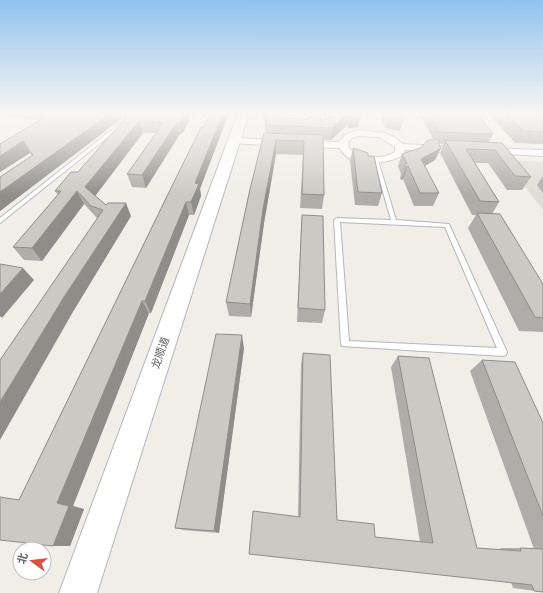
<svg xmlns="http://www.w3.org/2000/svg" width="543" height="593" font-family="Overpass,'Noto Sans SC',sans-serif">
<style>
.education{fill:#e0ddd5}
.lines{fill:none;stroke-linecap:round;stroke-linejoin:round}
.lane-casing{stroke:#b4b7bb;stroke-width:2}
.street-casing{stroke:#b4b7bb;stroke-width:2}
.secondary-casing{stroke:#b3b6bb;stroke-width:2}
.lane{fill:#fff;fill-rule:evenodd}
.street{fill:#fff;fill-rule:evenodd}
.secondary{fill:#fff;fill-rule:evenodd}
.wall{fill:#afada9}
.shaded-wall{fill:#8e8d89}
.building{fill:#cbc9c4;stroke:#8e8d89}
.labels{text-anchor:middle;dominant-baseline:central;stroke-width:3;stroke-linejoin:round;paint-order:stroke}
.street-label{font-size:11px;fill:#5f6266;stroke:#fff}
</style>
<rect width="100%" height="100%" fill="#f0eee7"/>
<path class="education" d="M505,160L543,162V210Z"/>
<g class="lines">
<defs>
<path id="lane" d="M133,113H138L0,223V218Z
M374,159L378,160L396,220L449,224L507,352L506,355L503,356L342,346L341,344L334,220L337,218L391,220L374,160ZM340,222L445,227L497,348L349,341Z"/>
<path id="street" d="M358,130L384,133L394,137L403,144L462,147L467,150L462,153L405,150L403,155C387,165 350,169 340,148L304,147L299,144L304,141L339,142L346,134ZM359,136L379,137L395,147V152C382,160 361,159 349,148L348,142L352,138Z
M234,138L282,140L287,143L282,146L231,143V139Z
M490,148L543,150V156L487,153L485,151Z"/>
<path id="secondary" d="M238,113H249L97,593H59Z"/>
</defs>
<use href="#lane" class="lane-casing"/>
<use href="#street" class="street-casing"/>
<use href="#secondary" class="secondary-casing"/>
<use href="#lane" class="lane"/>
<use href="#street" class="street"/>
<use href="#secondary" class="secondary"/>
</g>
<path class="wall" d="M0,113H129L0,211V177L32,156L30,153L0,172V144L40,120L0,116Z
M130,113H193L182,134H180L146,188L132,187L127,174L156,133H143L95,196L106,205L131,216L74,310L97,218L84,204L42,261L24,260L13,247L58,195L55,191L78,172Z
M266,113H281V118L308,119V113H320L321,121L341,113H361L358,127L348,128L347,125L331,140H323L324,195L322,209L300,208L303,155L276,154L264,223L251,317L229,316L226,302L266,133V132H265L264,119Z
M381,113H401L403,120L400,131L385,128Z
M420,113H477L493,134L489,142L531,177L522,190H507L488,163H475L499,202L492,214L543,284V332L519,331L468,228L476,215H472L440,153L443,144H439L441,148L435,160L425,166L439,193L433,206H414L403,179L401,180L400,178L401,174L398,166L402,154L420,148L432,140L433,139Z
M488,113H543V144L515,143Z
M353,148L368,156L382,193L378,206L355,205L350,161Z
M542,177H543V193L537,185Z
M174,182L200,189L201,196L194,215H189L151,313H149L73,506L84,509L70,546L19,500Z
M302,215L325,310L322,323L297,322L301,230Z
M244,348L219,533L183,530L175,528Z
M303,353L337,520L375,537L420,542L391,367L398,356L477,548L501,550L500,548H520L534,549L470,371L482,360L543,423V592L513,588L511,582L298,516L301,364Z"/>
<path class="shaded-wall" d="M111,113H129L0,211V192Z
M184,113H193L182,134L179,122Z
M223,113H229L200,189L201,196L194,215L191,202L195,183Z
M280,113H281L279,126V118Z
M348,113H349L347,125L331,140L332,128Z
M361,115L358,127L348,128L350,116Z
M139,121L143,133L92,200L85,187Z
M177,122L180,134L146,188L142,175Z
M276,140V154L264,223L251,317L250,304L263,209Z
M23,141L30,153L0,172V156Z
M441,148L435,160L416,171L421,159Z
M408,166L403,179L401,180L406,167Z
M77,191L84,204L42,261L32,248Z
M186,202L189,215L151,313L145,301Z
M126,203L131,216L74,310L0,440V402L64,297Z
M23,268L34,280L2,318L0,316V294Z
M142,301L149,313L73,506L84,509L70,546H53L57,503Z
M242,335L244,348L219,533L214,531Z"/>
<path class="building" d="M52,113H111L0,192V177L33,155L23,141L0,156V144Z
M130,113H184L179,122H177L142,175L127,174L164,122L139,121L85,187L106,205L108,203H126L64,297L0,402V360L103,210L91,206L77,191L32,248L13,247L61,191H55L71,172H78Z
M210,113H223L195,183L199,184L191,202H186L145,301H142L57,503L69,506L53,546L0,540V497L19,500L174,182L201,127H204Z
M266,113H280L279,118L309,119V113H320L321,121L341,113H348L332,128L266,125L267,119H264Z
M349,113H361V115L350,116Z
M387,113H401L403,120L388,117Z
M429,113H477L493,134L435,132L438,129Z
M505,113H543V132L523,131Z
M264,133L323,135L324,195L302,194L304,141L276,140L263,209L250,304L226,302L250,189Z
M428,140H440L438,143L441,148L421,159L439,193H420L408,166L406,167L404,166L407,163L402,154L420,148Z
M445,140L502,143L531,177L515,176L495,150L466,149L499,202L480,201Z
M353,148L368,153V156H374L382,193L358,192Z
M477,213L500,214L543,284V318L535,317Z
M302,215L323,216L325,310L298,308Z
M0,264L23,268L0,294Z
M216,334L242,335L214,531L175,528Z
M303,353L330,355L337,520L374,524L375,537L433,543L398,356L429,358L477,548L521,551L520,548L543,549V592L534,591L532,585L249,554L253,511L300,517Z
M482,360L515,362L543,423V516Z"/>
<linearGradient id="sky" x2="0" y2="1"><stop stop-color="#90c2ef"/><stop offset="0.58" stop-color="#f8f7f4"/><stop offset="1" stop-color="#f8f7f4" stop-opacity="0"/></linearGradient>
<rect width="543" height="196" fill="url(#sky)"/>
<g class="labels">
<g class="street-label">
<text transform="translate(161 353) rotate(-71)">龙顺道</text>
</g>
</g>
<g transform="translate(32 561) rotate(285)"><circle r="19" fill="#ffffff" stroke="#bfc0c2"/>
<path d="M0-3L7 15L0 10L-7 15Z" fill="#df4e3e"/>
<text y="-6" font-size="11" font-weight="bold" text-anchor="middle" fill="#5f6266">北</text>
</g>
</svg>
